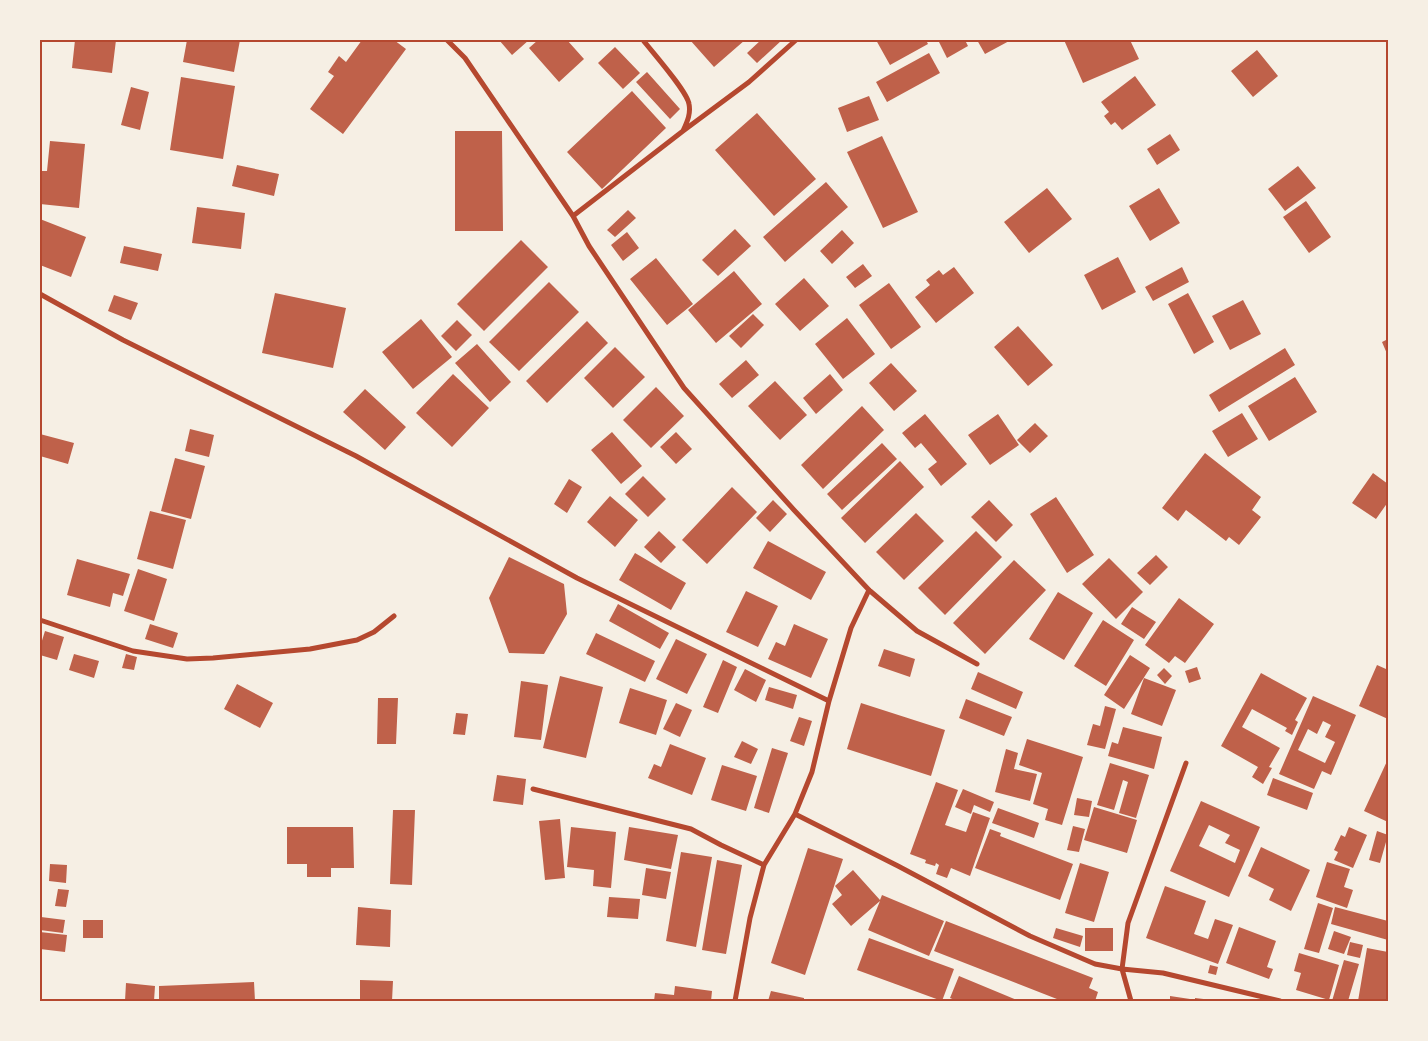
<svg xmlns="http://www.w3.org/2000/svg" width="1428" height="1041" font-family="Signika,sans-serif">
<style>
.building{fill:#bf614a;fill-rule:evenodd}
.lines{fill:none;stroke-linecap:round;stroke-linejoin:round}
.minor{stroke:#b5482f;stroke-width:5}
.neatline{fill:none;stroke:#b5482f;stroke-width:2}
</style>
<rect width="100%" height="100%" fill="#f6efe4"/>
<path class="building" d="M75,40H116L112,73L72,68Z
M187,40H240L234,72L183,62Z
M362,40H394L406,49L343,134L310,109L334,76L328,72L339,56L346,62Z
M499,40H529L512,55Z
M538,40H567L584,59L559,82L529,48Z
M690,40H745L714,67Z
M761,40H782L757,63L747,53Z
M876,40H926L928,44L890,65Z
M938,40H965L968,46L947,58Z
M977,40H1011L985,54Z
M1064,40H1130L1139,59L1083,83Z
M615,47L640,73L623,89L598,63Z
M1257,50L1278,76L1253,97L1231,71Z
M929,53L940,73L887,102L876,82Z
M647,72L680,109L670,119L636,82Z
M1135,76L1156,105L1122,130L1115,122L1111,125L1104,116L1109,112L1101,102Z
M181,77L235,86L223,159L170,150Z
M131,87L149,92L140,130L121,125Z
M632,91L666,128L602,189L567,152Z
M869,96L879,120L847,132L838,108Z
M757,113L816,179L774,216L715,150Z
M455,131H502L503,231H455Z
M1170,134L1180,150L1157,165L1147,149Z
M882,136L918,212L883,228L847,152Z
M50,141L85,144L79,208L40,204V171H47Z
M237,165L279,174L274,196L232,186Z
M1298,166L1316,188L1285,211L1268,189Z
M826,182L848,207L785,262L763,237Z
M1047,188L1072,219L1029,253L1004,222Z
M1159,188L1180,223L1150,241L1129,206Z
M1306,201L1331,237L1309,253L1283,217Z
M197,207L245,213L241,249L192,243Z
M628,210L636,218L615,237L607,230Z
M40,219L86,237L71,277L40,265Z
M735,229L751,246L718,276L702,260Z
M842,230L854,243L832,264L820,251Z
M627,232L639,248L623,261L611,245Z
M521,240L548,267L484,331L457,304Z
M124,246L162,254L158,271L120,263Z
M1118,257L1136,292L1102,310L1084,275Z
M656,258L693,304L667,325L630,279Z
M863,264L872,276L855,288L846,277Z
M954,267L974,293L936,323L915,297L930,285L926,280L939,270L943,275Z
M1182,267L1189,282L1153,301L1145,287Z
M734,271L762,304L716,343L688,310Z
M804,278L829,306L800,331L775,304Z
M549,282L579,312L519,371L489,342Z
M889,283L921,327L891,349L859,305Z
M275,293L346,308L333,368L262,353Z
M1188,293L1214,342L1194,354L1168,304Z
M114,295L138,303L131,320L108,311Z
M1243,300L1261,334L1230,350L1212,316Z
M753,314L764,325L741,348L729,336Z
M847,318L875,354L843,379L815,344Z
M421,319L452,357L413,389L382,352Z
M457,320L472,335L456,351L441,336Z
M587,321L608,343L547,403L526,381Z
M1018,326L1053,365L1028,386L994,347Z
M1388,339V356L1382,342Z
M477,344L511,382L490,402L455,363Z
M615,347L645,377L613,408L584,378Z
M1285,348L1295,365L1219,412L1209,395Z
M746,360L759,375L732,398L719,384Z
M891,363L917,391L894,411L869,383Z
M453,374L489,408L452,447L416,413Z
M830,374L843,390L816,414L803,398Z
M1295,377L1317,412L1269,441L1248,406Z
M775,381L807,415L780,440L748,406Z
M656,387L684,416L651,448L623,420Z
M365,389L406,427L385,450L343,412Z
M862,406L884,430L823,489L801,465Z
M1242,413L1258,439L1228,457L1212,431Z
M925,414L967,464L941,486L928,469L937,462L921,443L915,448L902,433Z
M998,414L1019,445L990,465L968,435Z
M1035,423L1048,436L1030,453L1017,440Z
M190,429L214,435L209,457L185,451Z
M612,432L642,466L621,484L591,450Z
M676,432L692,449L676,464L660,447Z
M40,434L74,443L68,464L40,456Z
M882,443L897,459L842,510L827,494Z
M1205,453L1261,497L1252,510L1261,517L1239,545L1229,537L1226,541L1186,510L1178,521L1162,508Z
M175,458L205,466L191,519L161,511Z
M900,461L924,487L865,543L841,518Z
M1373,473L1388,484V502L1376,519L1352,503Z
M643,476L666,499L648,517L625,494Z
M569,479L582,487L567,513L554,504Z
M732,487L757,512L707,564L682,540Z
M610,496L638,520L615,547L587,522Z
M1056,497L1094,555L1067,573L1030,514Z
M773,500L787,514L770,532L756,518Z
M989,500L1013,525L996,542L971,517Z
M150,511L186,520L173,569L137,559Z
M916,513L944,541L904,580L876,552Z
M659,531L676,547L661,563L644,547Z
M976,531L1002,557L945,615L918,588Z
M768,541L826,572L811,600L753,568Z
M635,553L686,583L671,610L619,580Z
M1156,555L1168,567L1150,585L1137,573Z
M509,557L564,584L567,614L544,654L509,653L489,598Z
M1109,558L1143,592L1116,619L1082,584Z
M77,559L130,574L123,596L113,593L110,607L67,595Z
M1014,560L1046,590L985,654L953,623Z
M138,569L167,579L154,621L124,611Z
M746,591L778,606L758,647L726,632Z
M1058,592L1093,613L1064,660L1029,639Z
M1179,598L1214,624L1185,663L1175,656L1169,663L1145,645Z
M618,604L669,633L660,649L609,621Z
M1132,607L1156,622L1144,639L1121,624Z
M1103,620L1134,640L1106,686L1074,666Z
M150,624L178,633L173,648L145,639Z
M794,624L828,639L811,678L768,659L776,642L785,646Z
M45,631L64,637L57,660L40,655V647Z
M596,633L655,661L645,682L586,654Z
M676,639L707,654L687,694L656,679Z
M884,649L915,659L910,677L878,666Z
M74,654L99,661L94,678L69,670Z
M126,654L137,657L134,670L122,668Z
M1130,655L1150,668L1124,709L1104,695Z
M723,660L737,667L718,713L703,707Z
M1388,664V719L1359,706L1377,665L1386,669Z
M1197,667L1201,679L1189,683L1185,671Z
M1164,668L1172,676L1165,684L1157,675Z
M745,669L766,680L756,702L734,690Z
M978,672L1023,692L1016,709L971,689Z
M1261,673L1307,698L1295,720L1298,722L1292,735L1285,731L1287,728L1252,709L1242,727L1280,748L1269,767L1272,768L1263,784L1252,777L1258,767L1221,746Z
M560,676L603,687L586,758L543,748Z
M1144,678L1176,690L1162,726L1131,714Z
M521,681L548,685L541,740L514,737Z
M237,684L273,703L260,728L224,709Z
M769,687L797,695L793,709L765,700Z
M630,688L667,700L656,735L619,723Z
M1313,696L1356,715L1331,775L1322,771L1314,789L1279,774ZM1323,721L1331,725L1325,737L1335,742L1325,763L1298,750L1308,729L1317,734Z
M378,698H398L396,744H377Z
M966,699L1012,717L1004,736L959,718Z
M676,703L692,710L680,737L663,729Z
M861,703L945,730L931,776L847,749Z
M1105,706L1116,709L1105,749L1087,745L1093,724L1100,726Z
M456,713L468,714L465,735L453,734Z
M799,717L812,721L804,746L790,741Z
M1123,727L1162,737L1154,769L1108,756L1112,742L1118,744Z
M1027,739L1083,757L1062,825L1045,820L1048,809L1033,804L1042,773L1019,765Z
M742,741L758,749L751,764L734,757Z
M670,744L706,758L692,795L648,778L654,764L661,767Z
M772,748L788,753L769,813L754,808Z
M1006,749L1018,753L1014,769L1037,774L1030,801L995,792Z
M1388,759V822L1364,811Z
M1110,763L1149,775L1136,818L1119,813L1128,782L1123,780L1114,810L1097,805Z
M722,765L757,776L746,811L711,800Z
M497,775L526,779L523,805L493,801Z
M1273,778L1313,793L1307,810L1267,795Z
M936,782L958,790L945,825L966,832L973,812L990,818L970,876L951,868L947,878L936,874L939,865L936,863L935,866L925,863L926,860L910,854Z
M963,789L994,802L990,812L974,805L971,814L955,807Z
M1077,798L1092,801L1089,817L1074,815Z
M1201,801L1260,827L1229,897L1170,871ZM1209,825L1230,835L1225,843L1240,850L1235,863L1199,846Z
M1094,807L1137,820L1127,853L1084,840Z
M998,808L1039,823L1034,838L992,823Z
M393,810H415L412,885L390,884Z
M560,819L565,878L545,880L539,821Z
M1073,826L1085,829L1079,852L1067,850Z
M287,827H353L354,868H331V877H307V864H287Z
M571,827L616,832L611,888L593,886L594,870L567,867Z
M629,827L678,835L671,869L624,860Z
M1349,827L1367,835L1353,868L1334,860L1338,852L1334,850L1341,835L1345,837Z
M990,829L1001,833L1000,836L1073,864L1060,900L975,868Z
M1377,831L1388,835L1380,863L1369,860Z
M1261,847L1310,870L1291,911L1269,900L1274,889L1248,876Z
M808,848L843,859L805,975L771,963Z
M681,852L712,857L696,947L666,941Z
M717,860L742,865L726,954L702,950Z
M1327,862L1350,869L1344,887L1353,890L1347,908L1316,897Z
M1080,863L1109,872L1094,922L1065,913Z
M50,864L67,865L66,883L49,881Z
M646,868L671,872L666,899L642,895Z
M853,870L880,900L882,895L944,921L929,956L868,930L880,901L851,926L832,904L842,895L835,886Z
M1165,886L1206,901L1194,934L1208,939L1215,919L1233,925L1218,964L1146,938Z
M58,889L69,890L66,907L55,906Z
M609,897L640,899L638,919L607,917Z
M1318,903L1333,908L1319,953L1304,949Z
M358,907L391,910L390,947L356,945Z
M1335,907L1388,921V940L1331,924Z
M41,917L65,920L63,933L40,930Z
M83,920H103V938H83Z
M946,921L1093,978L1089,988L1098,992L1095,1001H1062L934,951Z
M1239,927L1276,941L1267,967L1273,969L1269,979L1226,963Z
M1056,928L1083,936L1080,947L1053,938Z
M1085,928H1113V951H1085Z
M1334,931L1351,937L1344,954L1328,949Z
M40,932L67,935L65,952L40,949Z
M869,938L954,969L942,1001L857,970Z
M1350,942L1363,945L1360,958L1347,955Z
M1367,948L1388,952L1387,1001H1358Z
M1299,953L1339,965L1329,1000L1296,990L1301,973L1294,971Z
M1344,960L1359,964L1348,1001H1332Z
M1210,965L1218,967L1216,975L1208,973Z
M959,976L1019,1001H957L950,998Z
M360,980L393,981L392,1001H360Z
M254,982L255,1001H159V986Z
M126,983L155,986L154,1001H125Z
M675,986L712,991L711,1001H654L655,993L674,995Z
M771,991L804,998V1001H768Z
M1170,996L1190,999V1001H1170Z
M1195,998L1212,1000V1001H1195Z"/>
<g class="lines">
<path class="minor" d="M447,40L465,58L573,216L589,246L684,388L794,510L869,590L917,631L977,664
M683,131L749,82L796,40
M573,216L683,131C687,122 691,114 689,104C687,91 653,53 643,40
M40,294L123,340L356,456L577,578L829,701
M40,620L133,651L187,659L213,658L310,649L357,640L374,632L394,616
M533,789L691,829L721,845L764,865
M795,814L898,866L1030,936L1095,964L1122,969L1163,973L1280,1001
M735,1001L750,918L764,865L795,814L812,772L829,701L851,628L869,590
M1131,1001L1122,969L1128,923L1186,763"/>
</g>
<rect width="1428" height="1041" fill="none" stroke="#f6efe4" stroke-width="82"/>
<rect x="41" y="41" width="1346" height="959" class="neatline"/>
</svg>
